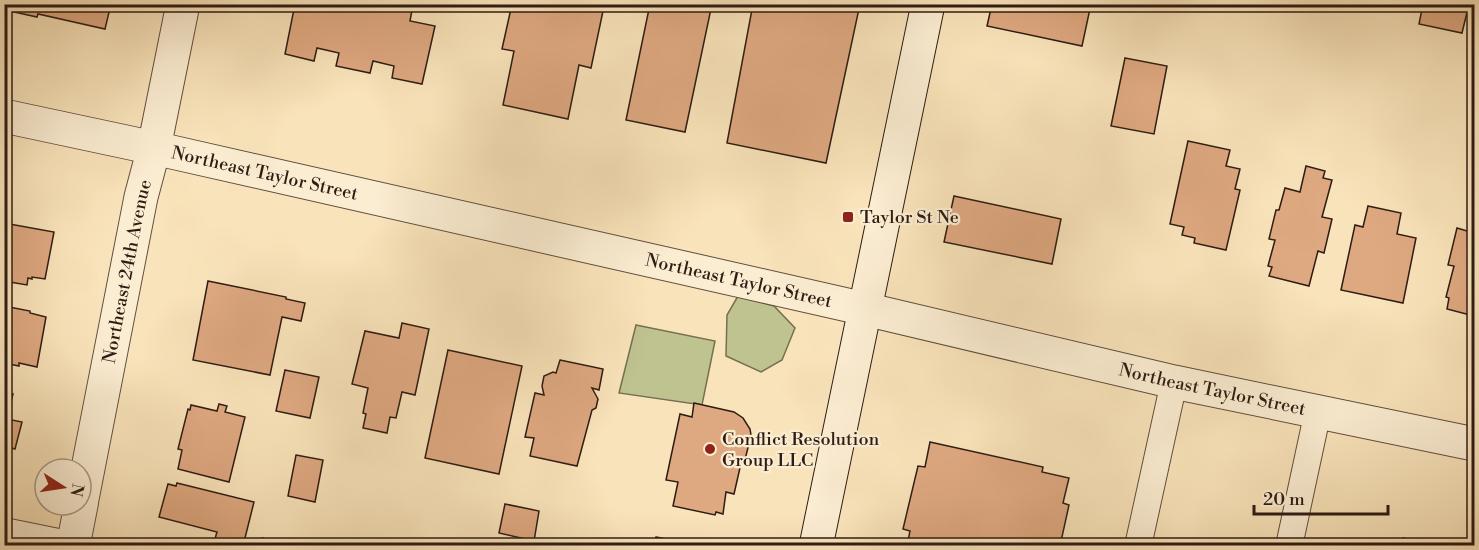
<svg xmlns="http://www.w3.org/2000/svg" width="1479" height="550" font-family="'Libre Bodoni',serif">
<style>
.green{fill:#bfc38f;stroke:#767052;stroke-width:1.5}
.building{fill:#dea880;stroke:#2e1c14;stroke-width:1.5}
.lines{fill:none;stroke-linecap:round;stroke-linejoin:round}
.lane-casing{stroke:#614e3e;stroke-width:28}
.street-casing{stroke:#614e3e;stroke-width:35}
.secondary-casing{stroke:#2e1c14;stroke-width:35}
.lane{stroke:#fbedd2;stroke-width:26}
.street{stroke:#fbedd2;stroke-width:33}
.secondary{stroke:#fbedd2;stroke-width:33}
.poi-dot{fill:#8f2418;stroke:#fbedd2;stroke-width:2}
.labels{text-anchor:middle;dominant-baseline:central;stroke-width:4.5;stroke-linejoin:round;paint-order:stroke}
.street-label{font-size:18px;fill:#2e1c14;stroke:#fbedd2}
.poi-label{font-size:18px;fill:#2e1c14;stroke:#fbedd2;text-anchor:start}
</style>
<rect width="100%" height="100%" fill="#f9e3ba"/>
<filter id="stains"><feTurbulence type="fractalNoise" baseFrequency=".00333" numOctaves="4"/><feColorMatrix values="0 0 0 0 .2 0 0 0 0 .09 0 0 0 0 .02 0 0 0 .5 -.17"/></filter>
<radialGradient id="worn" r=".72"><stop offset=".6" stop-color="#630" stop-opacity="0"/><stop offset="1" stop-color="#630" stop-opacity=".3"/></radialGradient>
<path class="green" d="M738,296L774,306L795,328L782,360L761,372L726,356L727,315Z
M636,325L715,341L702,405L619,393Z"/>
<path class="building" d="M6,4H111L105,29L38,14L37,17L5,10Z
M295,4H385L412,10L410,21L435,26L422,84L392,78L394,66L373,61L370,73L336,66L339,53L317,48L314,61L285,54Z
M512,4H573L603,11L591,68L579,65L568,119L503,105L514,51L502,49Z
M650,4H712L685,132L626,120Z
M753,4H860L826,163L727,143Z
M992,4H1091L1082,46L987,26Z
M1423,4H1469L1462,33L1419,24Z
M1125,58L1167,66L1154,134L1111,126Z
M1188,141L1230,150L1226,166L1240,169L1235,189L1240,190L1226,250L1194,243L1195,238L1182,235L1184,227L1170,224Z
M1306,166L1325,171L1323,178L1332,180L1322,217L1332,219L1324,253L1318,251L1309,286L1269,276L1272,267L1268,266L1275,240L1269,239L1276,210H1279L1285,188L1300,192Z
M954,196L1061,219L1052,264L944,242Z
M1368,206L1401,213L1397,234L1416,238L1403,303L1341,290L1355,225L1363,227Z
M4,223L54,232L45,279L32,277V279L28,278L27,285L4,281Z
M1457,228L1474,233V316L1447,309L1449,298L1446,297L1454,266L1448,265Z
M208,281L286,297V299L305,303L301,321L282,317L270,375L193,360Z
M4,306L30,311V313L46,317L37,367L19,363V366L4,363Z
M402,323L429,329L415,395L402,392L396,418L390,417L387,433L363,428L366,414L363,413L368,388L352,384L365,331L399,338Z
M448,350L522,366L499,474L425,458Z
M560,360L603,369L599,390L592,388L598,399L596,408L592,410L577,466L530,456L534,438L525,437L535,393L544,395L542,386L544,376L553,372L556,373Z
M285,370L319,377L310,418L276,411Z
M4,393L13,394L7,419L22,422L15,449L4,446Z
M694,403L734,412L743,418L750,429L751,435L745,460L742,459L734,494L726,492L723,514L716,512L715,515L673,506L678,482L666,480L680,414L692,417Z
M219,404L227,406L225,412L245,417L229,482L178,469L182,450L178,449L188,409L190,410L191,405L217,411Z
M930,442L1043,467L1042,472L1069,478L1063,503L1069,505L1060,546H907L910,531L903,529L918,466L925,467Z
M296,455L323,460L315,502L288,496Z
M177,483L254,502L243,546H228L214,542L217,532L159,517L168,484L176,486Z
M505,504L539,511L534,541L499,533Z
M656,537L698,545L654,546Z
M262,538L295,546H261Z
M1403,538L1438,546H1402Z"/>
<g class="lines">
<defs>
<path id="lane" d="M4,531L73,545
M1138,546L1174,382
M1289,546L1318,411"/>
<g id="street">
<path id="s1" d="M4,116L154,148L865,309L1174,382L1474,444"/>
<path id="s2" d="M81,504L141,197L154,148L183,4"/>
<path d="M73,546L81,505"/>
</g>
<path id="secondary" d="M816,546L928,4"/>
</defs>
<use href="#lane" class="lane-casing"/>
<use href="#street" class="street-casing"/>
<use href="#secondary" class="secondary-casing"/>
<use href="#lane" class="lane"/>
<use href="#street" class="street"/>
<use href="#secondary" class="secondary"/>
</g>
<g class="poi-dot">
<rect x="842" y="211" width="12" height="12" rx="3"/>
<circle cx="710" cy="449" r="6"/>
</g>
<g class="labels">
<g class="street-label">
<text stroke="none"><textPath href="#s1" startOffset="267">Northeast Taylor Street</textPath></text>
<text stroke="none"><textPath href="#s2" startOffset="237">Northeast 24th Avenue</textPath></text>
<text stroke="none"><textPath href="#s1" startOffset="753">Northeast Taylor Street</textPath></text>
<text stroke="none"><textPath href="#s1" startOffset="1239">Northeast Taylor Street</textPath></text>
</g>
<g class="poi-label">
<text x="860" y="217">Taylor St Ne</text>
<text x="722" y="439">Conflict Resolution<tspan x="722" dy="21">Group LLC</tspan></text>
</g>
</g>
<rect width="1479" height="550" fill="none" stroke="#f9e3ba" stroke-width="24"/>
<rect x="6" y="6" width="1467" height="538" fill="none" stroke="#2e1c14" stroke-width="3"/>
<rect x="12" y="12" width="1455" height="526" fill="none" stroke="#2e1c14" stroke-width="1.5"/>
<g transform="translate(63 487) rotate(102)"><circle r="28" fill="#fbedd2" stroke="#a99986" stroke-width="1.5"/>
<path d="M0-4.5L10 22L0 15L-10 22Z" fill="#8f2418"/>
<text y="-9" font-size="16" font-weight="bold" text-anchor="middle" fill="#2e1c14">N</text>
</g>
<path d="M1254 505v9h134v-9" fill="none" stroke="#2e1c14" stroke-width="3"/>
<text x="1263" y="505" font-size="18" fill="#2e1c14" stroke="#fbedd2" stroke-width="4.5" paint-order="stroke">20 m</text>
<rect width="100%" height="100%" filter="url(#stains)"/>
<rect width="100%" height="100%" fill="url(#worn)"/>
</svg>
